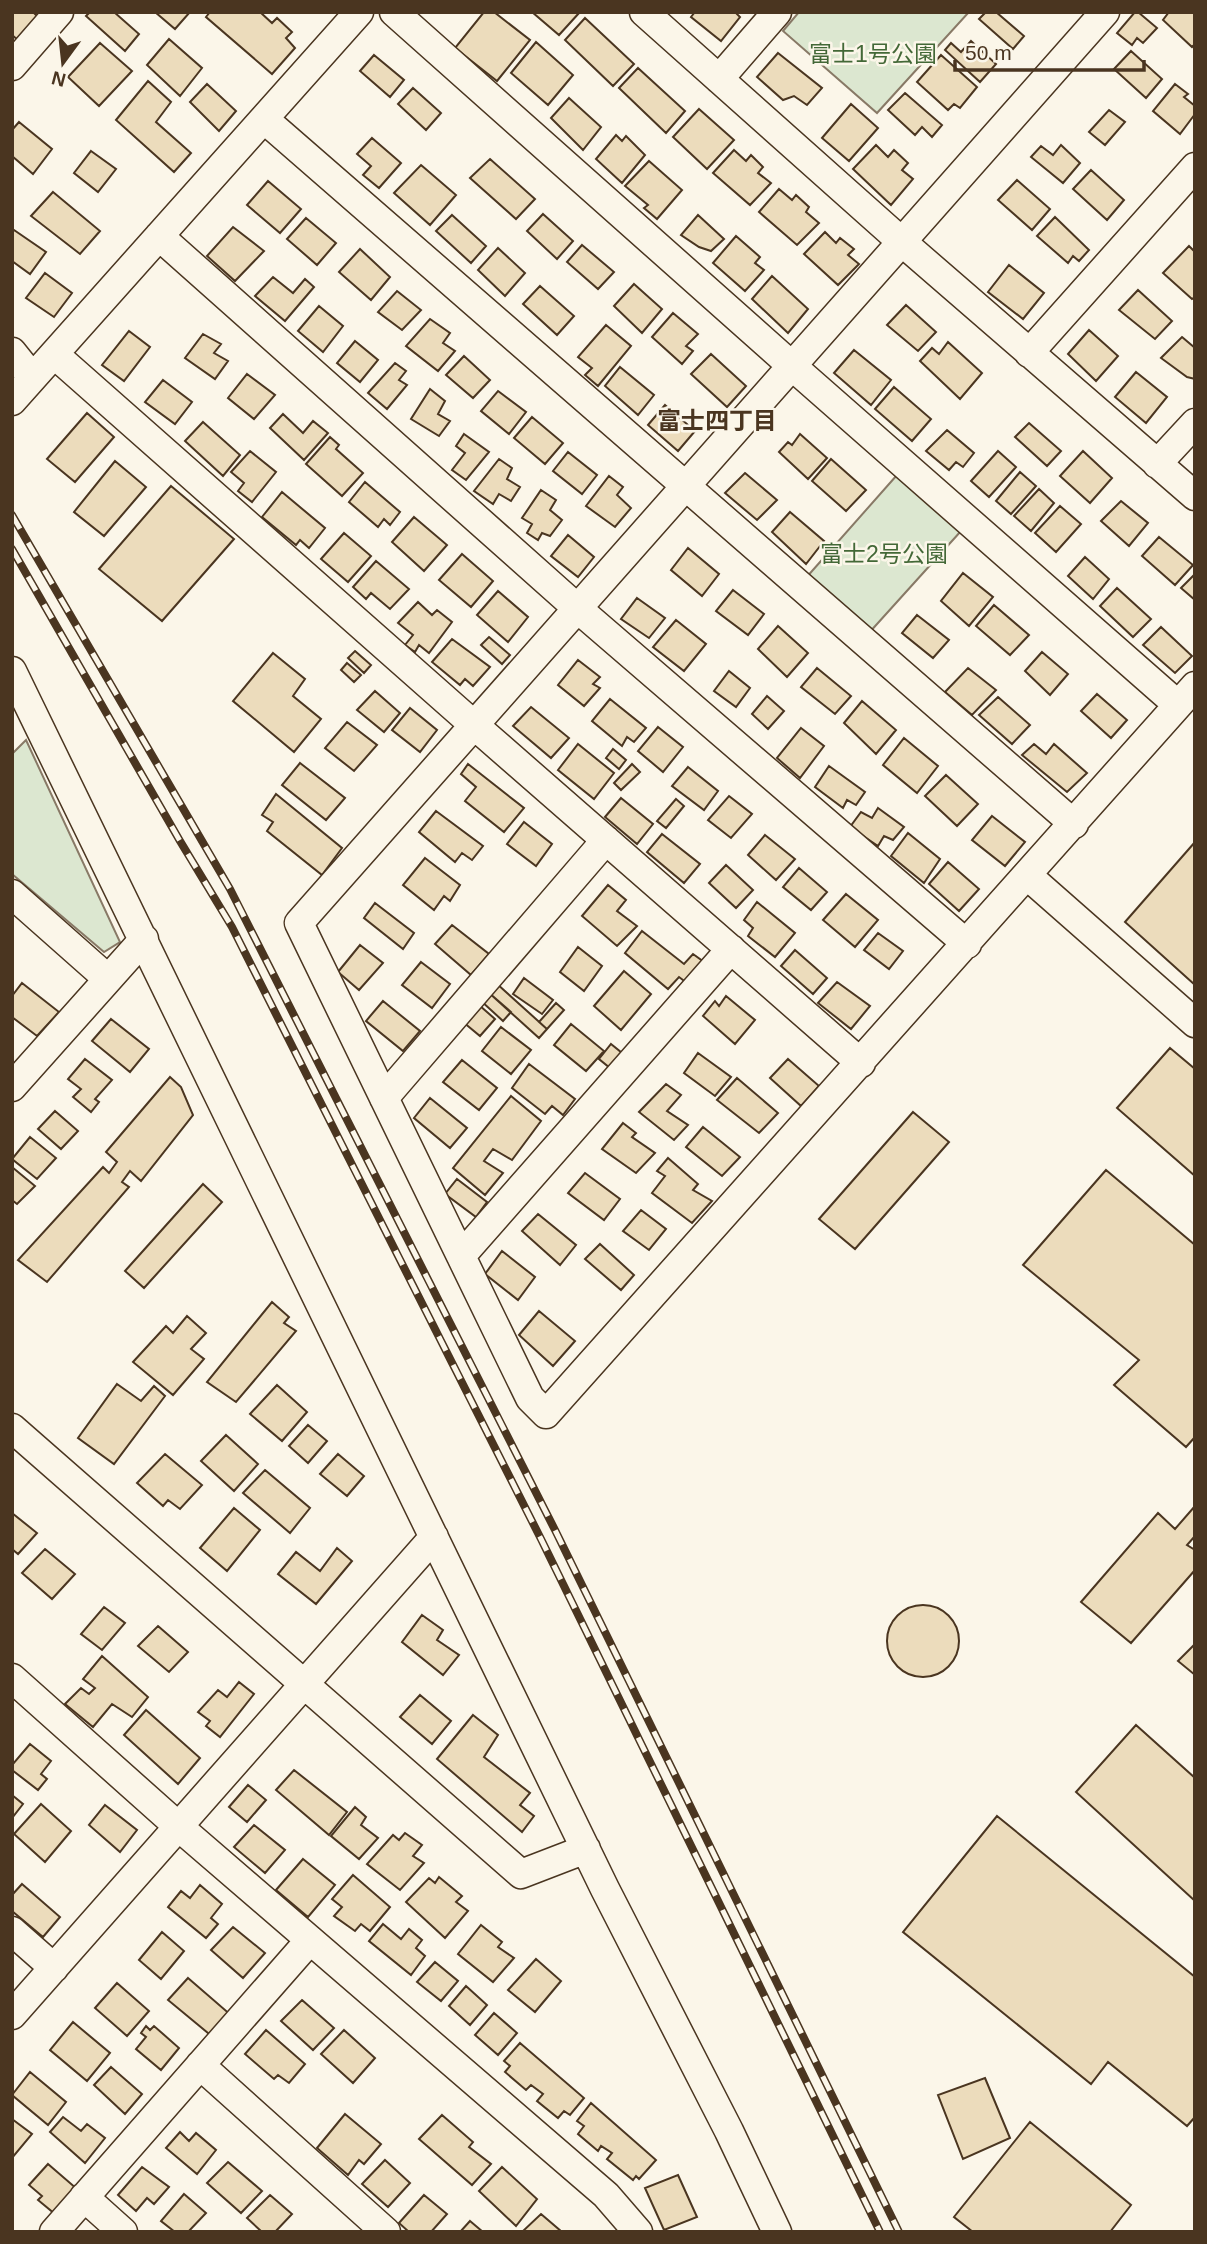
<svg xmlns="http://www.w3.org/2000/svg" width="1207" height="2244" font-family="Arial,'Noto Sans JP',sans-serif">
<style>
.green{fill:#dce7d0;stroke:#887966;stroke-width:2}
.building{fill:#ecdcbc;stroke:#4a3520;stroke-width:2}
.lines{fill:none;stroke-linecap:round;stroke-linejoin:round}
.minor-casing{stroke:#4a3520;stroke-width:31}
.minor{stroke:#fbf6e9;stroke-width:28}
.rail-casing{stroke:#4a3520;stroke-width:8}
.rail{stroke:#fbf6e9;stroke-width:5;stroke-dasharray:16;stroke-linecap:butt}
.labels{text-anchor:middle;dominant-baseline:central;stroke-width:5;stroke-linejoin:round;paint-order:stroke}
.park-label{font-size:23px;fill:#436837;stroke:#fbf6e9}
.neighbourhood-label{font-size:24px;font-weight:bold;fill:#4a3520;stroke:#fbf6e9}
</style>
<rect width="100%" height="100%" fill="#fbf6e9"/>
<path class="green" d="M799,12H969L877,113L783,31Z
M897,475L961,531L868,634L805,579Z
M26,740L120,942L104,952L12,874V754Z"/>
<path class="building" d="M12,12H33L38,17L18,40L12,35Z
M90,12H114L139,34L125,51L86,16Z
M155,12H190L175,29Z
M210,12H260L272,23L277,18L292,32L286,38L295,48L272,74L206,17Z
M484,12H494L530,40L497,81L455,48Z
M532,12H579V13L559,35Z
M695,12H735L740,17L721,41L691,17Z
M986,12H996L1024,36L1013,49L979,19Z
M1135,12H1138L1157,28L1143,43L1137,38L1132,45L1117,33Z
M1169,12H1195V44L1192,47L1163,20Z
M585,18L634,64L613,86L565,40Z
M169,39L202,68L180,96L147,65Z
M971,41L996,64L980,82L945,50L951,43L961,52Z
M536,42L573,75L548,105L511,73Z
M100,43L132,71L99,106L68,77Z
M1131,51L1162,79L1146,98L1114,69Z
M778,53L822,88L807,105L794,96L783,100L757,77Z
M374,55L404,80L390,97L360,71Z
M941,55L977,87L960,108L954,104L948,110L917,82Z
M638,68L685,111L666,133L619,88Z
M148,81L171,102L156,122L191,153L174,172L116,120Z
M207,84L236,111L219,131L190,102Z
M1175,84L1188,94L1184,97L1195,106V114L1180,134L1153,111Z
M413,88L441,113L426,130L398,104Z
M905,93L942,125L932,137L922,127L915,135L888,110Z
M569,98L601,127L583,150L551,118Z
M851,104L878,128L849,161L822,138Z
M699,109L734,140L707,169L673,137Z
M1109,110L1125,122L1105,145L1089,132Z
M19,122L52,149L33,174L12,156V130Z
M616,135L622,141L626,136L645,155L622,183L596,159Z
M372,138L401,163L379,188L363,175L371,166L357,154Z
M876,145L888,157L894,150L908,163L902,170L913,179L891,205L853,169Z
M1061,145L1080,163L1063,183L1031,157L1041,146L1053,155Z
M734,150L746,161L751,155L763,167L758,173L771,183L750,205L713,173Z
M91,151L116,169L98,192L74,173Z
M490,159L535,199L516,219L470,178Z
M649,161L682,190L657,219L644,208L648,205L625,186Z
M421,165L456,195L430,225L394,193Z
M1091,170L1124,200L1107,220L1073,189Z
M1017,180L1050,209L1032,230L998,200Z
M268,181L301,209L280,233L247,205Z
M779,189L792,200L796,195L809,207L806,212L819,223L797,245L759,212Z
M53,192L100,231L80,254L31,216Z
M543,214L573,241L557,259L527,231Z
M452,215L486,246L471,263L436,231Z
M698,215L724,239L711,251L699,247L681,235Z
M1055,217L1089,250L1079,261L1073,256L1068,263L1037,236Z
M306,218L336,243L317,265L287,239Z
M233,227L264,251L235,281L207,256Z
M14,230L46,252L30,274L12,261V232Z
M825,232L836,243L840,238L854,249L848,255L859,264L838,285L804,254Z
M736,236L760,257L755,263L764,270L745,291L713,263Z
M582,245L614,272L598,289L567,262Z
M1189,246L1195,252V297L1192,299L1163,273Z
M498,248L525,273L505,296L478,270Z
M360,249L390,277L371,300L339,272Z
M1009,265L1044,293L1023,319L988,292Z
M45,273L72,293L54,317L26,298Z
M772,276L808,309L788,333L752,299Z
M273,277L293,293L305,279L314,287L285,321L255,296Z
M634,284L662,309L642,333L614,306Z
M540,286L574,316L557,335L523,304Z
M1138,290L1172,321L1155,339L1119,310Z
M397,291L421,310L402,330L378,312Z
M906,305L936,332L918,351L887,325Z
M319,306L343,326L323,352L298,331Z
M673,313L698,334L686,346L693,351L682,364L652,337Z
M430,319L450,333L443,343L455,351L438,371L406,346Z
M606,325L631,346L598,386L585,375L592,368L578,357Z
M1089,330L1118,356L1096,381L1068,354Z
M129,331L150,347L124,381L102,365Z
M203,334L221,344L214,353L228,361L215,379L185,358Z
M1182,337L1195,348V379L1187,377L1161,358Z
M355,341L378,360L360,382L337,363Z
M948,342L982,373L960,399L920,361L932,348L939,354Z
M854,350L891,380L871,405L834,373Z
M711,354L746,386L727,407L691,374Z
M464,356L490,380L473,398L446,375Z
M395,363L406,371L399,380L407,385L387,409L368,393Z
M620,367L654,395L638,415L605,386Z
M1136,372L1167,397L1146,423L1115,397Z
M247,374L275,395L254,419L228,398Z
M163,380L192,402L175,424L145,402Z
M894,387L931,419L912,441L875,409Z
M430,389L445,401L438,414L450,421L439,436L411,419Z
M498,391L526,412L509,434L481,411Z
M665,405L695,431L678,451L648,425Z
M87,413L114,437L75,482L47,459Z
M283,414L303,433L313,421L328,433L304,460L270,428Z
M532,417L563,443L545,464L514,438Z
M203,422L240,455L223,476L185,441Z
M1029,423L1061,451L1047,466L1015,437Z
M947,430L974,453L963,467L956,462L949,470L926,451Z
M464,434L489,452L466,480L452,470L465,453L456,446Z
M800,434L827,458L808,479L779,452L788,442L792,445Z
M330,437L339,445L336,449L363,473L342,496L306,464Z
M250,451L276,472L252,502L238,491L244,483L231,472Z
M998,451L1016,467L989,497L971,481Z
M1083,451L1112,478L1090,503L1060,476Z
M568,452L597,475L582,494L553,471Z
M499,459L512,468L507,479L520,487L511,501L499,494L493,504L474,491Z
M831,459L866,490L846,511L812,481Z
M115,461L146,487L104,536L74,512Z
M1020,472L1036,486L1011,514L996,501Z
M745,473L777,500L757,520L725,493Z
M609,476L623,487L617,495L631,508L615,527L586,506Z
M365,482L400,512L390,525L384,519L378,527L349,502Z
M171,486L234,539L162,621L99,569Z
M1039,489L1054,503L1031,531L1014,516Z
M541,490L556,500L550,510L562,520L550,536L542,533L538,540L527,533L532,524L522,518Z
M282,492L325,528L309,548L300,540L296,545L262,517Z
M1121,501L1148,523L1129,546L1101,521Z
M1060,506L1081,524L1056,552L1035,533Z
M790,512L824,541L806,564L772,532Z
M414,517L447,545L424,571L392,542Z
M344,533L371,556L348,582L321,559Z
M568,535L594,557L578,577L551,556Z
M1159,537L1193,565L1175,585L1142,556Z
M688,548L719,574L702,596L671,570Z
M462,554L493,581L471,607L439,580Z
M1085,557L1109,579L1093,599L1068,576Z
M376,561L409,589L390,609L371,593L366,599L353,587Z
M963,573L993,597L969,626L941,601Z
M1195,574V600L1181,588Z
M1117,588L1151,619L1133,637L1100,606Z
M733,590L764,614L748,635L716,611Z
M498,591L528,617L508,642L477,615Z
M637,598L665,618L649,638L621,619Z
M418,602L432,615L437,610L452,622L429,653L419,645L415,652L405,645L413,635L398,623Z
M994,605L1029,635L1010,655L976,626Z
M917,615L949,640L933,658L902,633Z
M676,620L706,644L684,671L653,647Z
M778,626L808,653L787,677L758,649Z
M1161,627L1192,656L1175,673L1143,645Z
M489,637L510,655L502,664L481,645Z
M452,639L490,667L473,686L465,679L460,685L432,662Z
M355,651L371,665L364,673L348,658Z
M1042,652L1068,674L1050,695L1025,671Z
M273,653L305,679L293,696L321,719L294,752L233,701Z
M578,660L600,677L593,684L600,688L584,706L558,685Z
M347,663L361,675L354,682L341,670Z
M817,668L851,696L835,714L801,687Z
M968,668L996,690L972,715L945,692Z
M729,671L750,688L736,707L714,691Z
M375,691L400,713L384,732L357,710Z
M1097,694L1127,720L1111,738L1081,711Z
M767,696L784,711L768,729L752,714Z
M998,697L1030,725L1012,744L979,715Z
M610,699L646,728L634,742L627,737L622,746L592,721Z
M862,701L896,730L876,754L844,723Z
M531,707L569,738L551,758L513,726Z
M410,708L437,730L420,752L392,730Z
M347,722L377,745L354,771L325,748Z
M658,727L683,747L663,772L638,751Z
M801,728L824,746L800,778L777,758Z
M904,738L938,766L917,793L883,765Z
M578,744L614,773L594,799L558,770Z
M1034,744L1046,754L1054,744L1087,773L1067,792L1022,755Z
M613,749L626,760L619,769L606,758Z
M300,763L345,798L326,820L282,785Z
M468,764L524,808L504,832L465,801L476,787L461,774Z
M632,764L640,772L621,790L614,783Z
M829,766L865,792L856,805L847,800L843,808L815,787Z
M688,767L718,791L704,810L672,786Z
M946,775L978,804L957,826L925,796Z
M276,794L342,848L322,875L267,831L273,822L262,815Z
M729,796L752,814L731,838L708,820Z
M621,798L653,824L637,844L605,817Z
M676,799L684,806L666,828L657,821Z
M878,808L904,827L893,840L884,836L878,846L850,827L861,812L872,818Z
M436,811L483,846L472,860L462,853L455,862L419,832Z
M992,816L1025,842L1005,866L972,840Z
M524,822L552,844L536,866L507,844Z
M908,833L940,859L924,883L891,856Z
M662,834L700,864L684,883L647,852Z
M765,835L795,859L776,880L748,855Z
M1195,842V985L1125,922Z
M425,858L460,885L450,901L444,896L434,910L403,885Z
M948,862L979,889L959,911L929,884Z
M726,865L753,890L736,908L709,883Z
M799,868L827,892L811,910L783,887Z
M608,885L626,900L617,911L637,926L617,946L582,916Z
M846,894L878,920L855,947L823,920Z
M757,902L795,933L775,957L748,936L753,928L744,920Z
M375,903L414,933L403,949L364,918Z
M452,925L489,954L471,975L435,944Z
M642,931L684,964L693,954L704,962L687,983L679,977L668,989L625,953Z
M878,933L903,951L889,969L864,950Z
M360,945L383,963L359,990L338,972Z
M578,947L602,966L584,991L560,972Z
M795,950L827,978L813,994L781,966Z
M421,962L450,984L432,1008L402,985Z
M624,971L651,994L621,1030L594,1006Z
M524,978L553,1000L542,1014L513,994Z
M837,982L870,1006L851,1029L818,1003Z
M22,983L59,1012L37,1036L12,1017V996Z
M496,983L547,1029L539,1038L488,992Z
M488,992L511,1012L503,1021L480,1000Z
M726,996L755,1020L735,1044L703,1016L715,1001L719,1006Z
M383,1001L420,1031L403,1051L366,1021Z
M556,1003L564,1010L547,1029L539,1022Z
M479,1005L495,1019L480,1036L463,1022Z
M111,1019L149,1049L130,1072L92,1041Z
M571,1024L604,1051L586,1071L554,1045Z
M501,1027L531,1050L511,1074L482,1051Z
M611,1044L622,1053L610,1068L599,1059Z
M1170,1048L1195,1069V1176L1117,1108Z
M698,1053L731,1077L715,1096L684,1073Z
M85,1059L112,1080L95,1099L99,1102L91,1112L73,1097L81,1089L68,1079Z
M788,1059L819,1086L801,1106L770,1078Z
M462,1060L497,1088L479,1110L443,1082Z
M529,1064L575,1099L563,1115L552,1106L545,1114L512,1088Z
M170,1077L181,1087L193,1115L141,1181L130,1171L122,1182L129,1187L47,1282L18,1260L103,1167L109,1173L117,1162L106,1152Z
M737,1078L778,1113L759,1133L717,1100Z
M666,1084L681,1095L667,1111L688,1125L674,1140L639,1112Z
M511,1096L541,1121L512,1160L493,1149L484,1161L503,1173L485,1195L453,1168Z
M430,1098L467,1128L450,1148L414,1118Z
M55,1111L78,1131L61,1149L38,1129Z
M913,1112L949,1142L855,1249L819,1219Z
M623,1123L636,1133L632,1137L655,1153L636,1173L602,1149Z
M703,1127L740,1157L722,1176L686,1147Z
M30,1137L56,1158L37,1179L12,1159Z
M668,1158L698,1184L693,1190L712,1201L692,1223L652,1193L665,1176L657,1171Z
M12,1167L35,1186L17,1204L12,1200Z
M1106,1170L1195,1245V1437L1186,1447L1114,1385L1139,1360L1023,1265Z
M585,1173L620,1199L604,1220L568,1193Z
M457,1179L487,1202L476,1217L445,1194Z
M203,1184L222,1202L144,1288L125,1271Z
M641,1210L666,1229L649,1250L623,1231Z
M538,1214L576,1245L560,1265L522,1231Z
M600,1244L634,1275L621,1290L585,1259Z
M502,1251L535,1277L518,1300L485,1274Z
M272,1302L289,1317L284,1323L296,1331L236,1402L207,1382Z
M539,1311L575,1341L553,1366L519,1335Z
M187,1316L206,1333L191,1349L204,1359L173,1395L133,1362L166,1326L173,1333Z
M117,1384L141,1401L154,1386L165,1396L114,1464L78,1438Z
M277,1385L307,1412L282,1441L250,1414Z
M308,1425L327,1441L308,1463L289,1446Z
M226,1435L258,1464L234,1491L201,1461Z
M165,1454L202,1485L180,1509L168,1500L163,1506L137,1483Z
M338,1454L364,1476L347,1496L320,1474Z
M265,1470L310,1508L290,1533L243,1493Z
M1195,1506V1536L1187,1545L1195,1550V1570L1131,1643L1081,1602L1158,1513L1175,1529Z
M234,1508L260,1530L227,1571L200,1548Z
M12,1513L37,1533L18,1554L12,1549Z
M337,1548L352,1561L316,1604L278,1574L296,1552L320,1571Z
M45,1549L75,1574L52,1599L22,1573Z
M887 1641a36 36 0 1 1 72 0a36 36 0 1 1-72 0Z
M104,1607L125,1623L102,1650L81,1634Z
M422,1615L443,1630L437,1640L459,1655L443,1675L402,1642Z
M158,1626L188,1652L169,1672L138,1646Z
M1195,1644V1675L1178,1661Z
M102,1656L148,1697L132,1717L112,1704L93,1727L65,1704L81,1688L89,1694L95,1688L83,1679Z
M239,1682L254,1694L220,1737L206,1726L210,1721L198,1712L218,1690L227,1697Z
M420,1695L451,1721L432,1744L400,1717Z
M146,1710L200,1758L178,1784L124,1735Z
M473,1715L498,1735L484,1757L530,1793L520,1805L534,1816L522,1832L437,1759Z
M1136,1725L1195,1778V1901L1076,1792Z
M30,1744L51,1761L41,1774L47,1779L38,1790L12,1770V1765Z
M294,1770L347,1812L329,1835L276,1790Z
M248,1785L266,1800L247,1822L229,1807Z
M12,1795L23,1804L12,1818Z
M41,1804L71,1831L45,1862L14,1834Z
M105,1805L137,1830L120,1852L89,1825Z
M355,1807L366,1817L361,1825L378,1838L359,1859L331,1836Z
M997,1816L1195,1977V2117L1187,2126L1108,2062L1091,2084L903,1932Z
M254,1825L285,1850L265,1873L234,1847Z
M405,1833L422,1845L413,1856L424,1863L400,1890L367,1864L393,1835L399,1840Z
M303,1859L335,1885L308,1917L276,1890Z
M353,1875L390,1907L370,1931L361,1924L355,1931L334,1916L342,1907L332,1899Z
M439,1877L462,1896L456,1902L468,1911L445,1938L406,1902L429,1878L435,1883Z
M22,1884L60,1917L43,1937L12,1911V1895Z
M200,1885L222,1904L211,1918L218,1924L206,1938L168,1907L181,1891L190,1898Z
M383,1924L401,1939L409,1929L422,1940L416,1948L425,1956L411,1975L369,1941Z
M481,1925L502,1942L498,1947L514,1958L493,1982L458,1954Z
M233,1927L265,1953L243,1978L211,1950Z
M162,1932L184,1951L161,1979L139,1960Z
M536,1959L561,1981L535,2012L508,1990Z
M435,1962L458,1981L441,2001L417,1982Z
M188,1978L232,2016L214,2038L168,2000Z
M117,1983L149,2011L127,2036L95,2008Z
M466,1986L487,2005L470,2025L449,2006Z
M302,2000L334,2028L313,2050L281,2021Z
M494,2013L517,2033L498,2055L475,2035Z
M73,2022L110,2053L87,2081L50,2050Z
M146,2026L150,2030L154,2026L179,2048L161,2070L136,2049L146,2037L141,2033Z
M266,2030L305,2064L289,2083L278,2075L274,2079L245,2054Z
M344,2030L375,2058L353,2083L321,2054Z
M520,2043L584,2098L570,2115L564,2111L558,2118L537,2101L543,2094L531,2085L526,2090L505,2072L510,2066L504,2061Z
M111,2067L142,2094L125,2114L94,2085Z
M30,2072L66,2102L48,2125L12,2095Z
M985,2078L1010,2138L963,2159L938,2095Z
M591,2103L656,2160L639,2179L636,2176L633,2180L607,2159L612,2153L601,2146L598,2151L578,2134L584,2126L577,2121Z
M345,2114L381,2144L364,2164L359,2160L348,2175L317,2148Z
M442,2115L473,2142L469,2147L491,2164L472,2185L419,2139Z
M63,2117L81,2131L87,2124L105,2138L85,2163L50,2132Z
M12,2119L32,2134L12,2158Z
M1030,2122L1131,2205L1110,2232H973L954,2217Z
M180,2132L189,2141L196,2133L216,2150L197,2174L166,2148Z
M385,2160L410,2183L388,2207L362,2184Z
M228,2162L262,2191L241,2213L207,2183Z
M48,2164L77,2189L55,2214L38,2200L42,2196L29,2185Z
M142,2167L169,2187L154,2204L147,2198L136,2211L118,2195Z
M502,2167L537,2199L516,2226L479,2191Z
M678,2175L697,2217L664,2230L645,2188Z
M184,2194L206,2213L188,2232H175L161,2221Z
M270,2195L292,2214L275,2232H262L247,2218Z
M424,2195L447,2214L431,2232H409L399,2223Z
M541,2214L562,2232L523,2231Z
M470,2221L483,2232H460Z"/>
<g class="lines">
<defs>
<path id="minor" d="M394,12L792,366L1178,705
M644,12L902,242L1195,496
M1105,12L299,923L530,1398L546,1414L1195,686
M12,66L59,12
M719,79L777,12
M264,119L1074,824
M159,236L577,608L967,944
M12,352L32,377
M1029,353L1195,167
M54,354L474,725L861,1063
M12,401L359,12
M1157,464L1195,423
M12,671L605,1889L729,2131L777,2232
M1028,876L1195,1023
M12,894L108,979
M12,1087L144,939
M384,1098L606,840
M461,1256L731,949
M12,1428L521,1874L586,1849
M12,1678L179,1827L606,2195L638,2232
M12,1931L54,1968
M12,2015L434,1537
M200,2065L386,2232
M84,2197L123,2232
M54,2232L310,1940"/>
</defs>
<use href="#minor" class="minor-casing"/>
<use href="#minor" class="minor"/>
<defs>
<path id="rail" d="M12,515L230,889L556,1532L899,2232
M12,549L180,841L232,927L541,1539L880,2232"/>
</defs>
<use href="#rail" class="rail-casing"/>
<use href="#rail" class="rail"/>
</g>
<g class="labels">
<g class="park-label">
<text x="873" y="54">富士1号公園</text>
<text x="884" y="554">富士2号公園</text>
</g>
<g class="neighbourhood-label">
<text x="717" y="420">富士四丁目</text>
</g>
</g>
<rect width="1207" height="2244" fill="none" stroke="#4a3520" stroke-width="28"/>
<g transform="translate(63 63) rotate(195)" stroke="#fbf6e9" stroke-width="5" paint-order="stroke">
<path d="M0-5L12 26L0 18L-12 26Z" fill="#4a3520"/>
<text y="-10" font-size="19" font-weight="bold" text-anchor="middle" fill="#4a3520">N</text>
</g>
<path d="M955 60v10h189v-10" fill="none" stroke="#4a3520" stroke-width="3.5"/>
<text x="965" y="60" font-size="21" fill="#4a3520" stroke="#fbf6e9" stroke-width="5" paint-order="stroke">50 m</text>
</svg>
